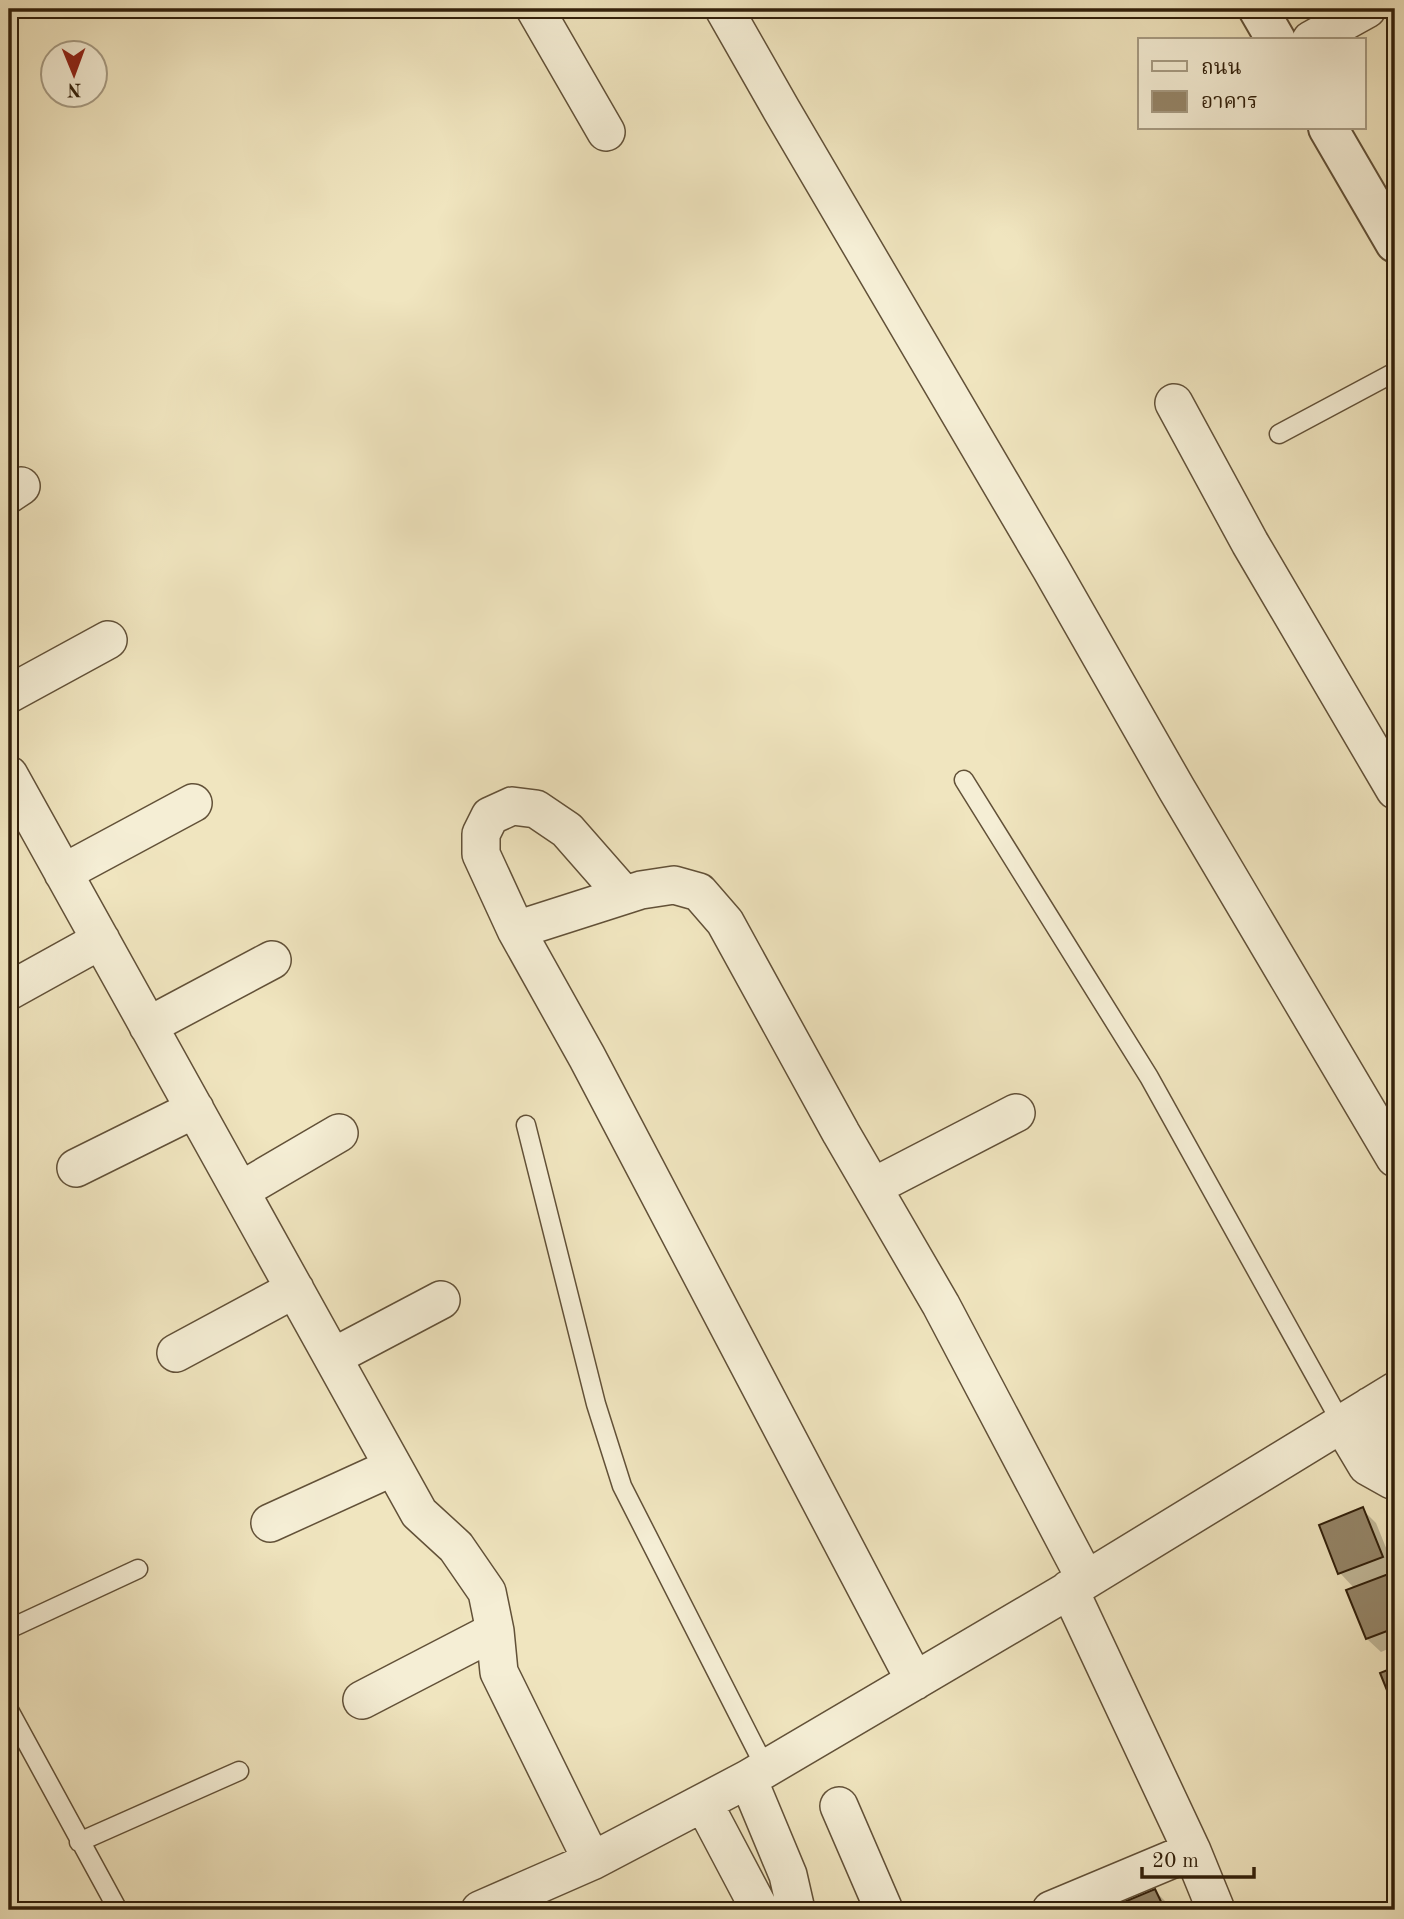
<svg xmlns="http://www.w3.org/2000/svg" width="1404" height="1919" font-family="'Old Standard TT','Noto Serif Thai',serif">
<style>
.shadow{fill:#0003}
.building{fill:#958669;stroke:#32200b;stroke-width:2}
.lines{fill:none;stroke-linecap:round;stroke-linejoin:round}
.service-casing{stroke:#625138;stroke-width:21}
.minor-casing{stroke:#625138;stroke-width:40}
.tertiary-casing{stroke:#625138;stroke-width:42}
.service{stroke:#f5eed5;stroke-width:18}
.minor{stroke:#f5eed5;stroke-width:37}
.tertiary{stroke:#f5eed5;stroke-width:38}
</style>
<rect width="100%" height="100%" fill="#f0e5bf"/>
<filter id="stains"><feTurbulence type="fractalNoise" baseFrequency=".00286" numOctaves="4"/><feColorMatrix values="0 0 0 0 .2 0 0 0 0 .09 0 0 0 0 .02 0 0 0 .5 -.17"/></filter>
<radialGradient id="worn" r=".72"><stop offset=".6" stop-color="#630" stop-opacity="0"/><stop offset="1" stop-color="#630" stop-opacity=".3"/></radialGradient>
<path class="shadow" d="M1363,1510L1376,1523L1395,1570L1388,1573L1395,1580V1646L1381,1652L1367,1639L1349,1591L1355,1589L1340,1573Z
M1155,1891L1174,1910H1109Z"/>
<path class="building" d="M1363,1507L1383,1557L1338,1574L1319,1525Z
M1391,1573L1395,1584V1628L1366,1639L1346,1590Z
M1395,1667V1710L1380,1673Z
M1155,1889L1165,1910H1105Z"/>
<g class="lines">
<defs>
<path id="service" d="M1279,434L1395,372
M964,780L1149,1077L1342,1424
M526,1125L596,1404L622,1486L766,1769
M9,1629L138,1569
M9,1710L118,1910
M79,1842L239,1771"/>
<path id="minor" d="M535,9L606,132
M724,9L781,109L1051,569L1176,788L1395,1158
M1311,40L1367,9
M1174,403L1250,543L1395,790
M9,494L21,486
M9,694L108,640
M9,775L419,1513L456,1547L487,1592L495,1631L499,1672L592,1861
M63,873L193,803
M624,895L567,830L536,809L512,806L490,816L481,834V854L516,930L587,1057L915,1681
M516,930L641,890L674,885L699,892L725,922L841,1133L941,1305L1086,1580
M9,991L101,940
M148,1026L272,960
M76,1168L195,1109
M873,1187L1016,1113
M240,1191L339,1133
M176,1353L295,1289
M333,1357L441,1300
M1370,1406L1395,1449
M1342,1424L1367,1466L1392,1480
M270,1523L393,1467
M1069,1589L1192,1851L1216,1910
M362,1700L495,1631
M748,1779L788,1875L796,1910
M704,1804L760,1910
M839,1806L884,1910
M480,1910L592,1861L748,1779L1086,1580L1395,1391
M1051,1910L1192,1851"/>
<path id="tertiary" d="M1258,9L1276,40
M1328,128L1395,243"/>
</defs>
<use href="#service" class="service-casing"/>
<use href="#minor" class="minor-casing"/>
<use href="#tertiary" class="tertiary-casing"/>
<use href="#service" class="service"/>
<use href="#minor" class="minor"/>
<use href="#tertiary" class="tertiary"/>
</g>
<rect width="1404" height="1919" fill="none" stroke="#f0e5bf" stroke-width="35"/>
<rect x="10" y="10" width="1383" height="1898" fill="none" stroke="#32200b" stroke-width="3.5"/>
<rect x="18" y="18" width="1369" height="1884" fill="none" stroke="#32200b" stroke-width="2"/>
<rect x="1138" y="38" width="228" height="91" fill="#f5eed5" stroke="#a79c84" stroke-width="2"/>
<rect x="1152" y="61" width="35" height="10" fill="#f5eed5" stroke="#a79c84" stroke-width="2"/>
<text x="1201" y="74" font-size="21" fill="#32200b">ถนน</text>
<rect x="1152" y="91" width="35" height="21" fill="#958669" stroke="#a79c84" stroke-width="2"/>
<text x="1201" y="108" font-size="21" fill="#32200b">อาคาร</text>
<g transform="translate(74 74) rotate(179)"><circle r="33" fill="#f5eed5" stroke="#a79c84" stroke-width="2"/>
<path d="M0-5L12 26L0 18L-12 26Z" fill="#8f2418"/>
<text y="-10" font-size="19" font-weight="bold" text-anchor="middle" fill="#32200b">N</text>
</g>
<path d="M1142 1867v10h112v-10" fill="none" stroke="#32200b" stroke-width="3.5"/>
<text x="1152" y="1867" font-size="21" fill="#32200b" stroke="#f5eed5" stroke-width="5" paint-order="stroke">20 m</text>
<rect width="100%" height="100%" filter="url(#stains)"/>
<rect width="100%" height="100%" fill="url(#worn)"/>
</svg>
